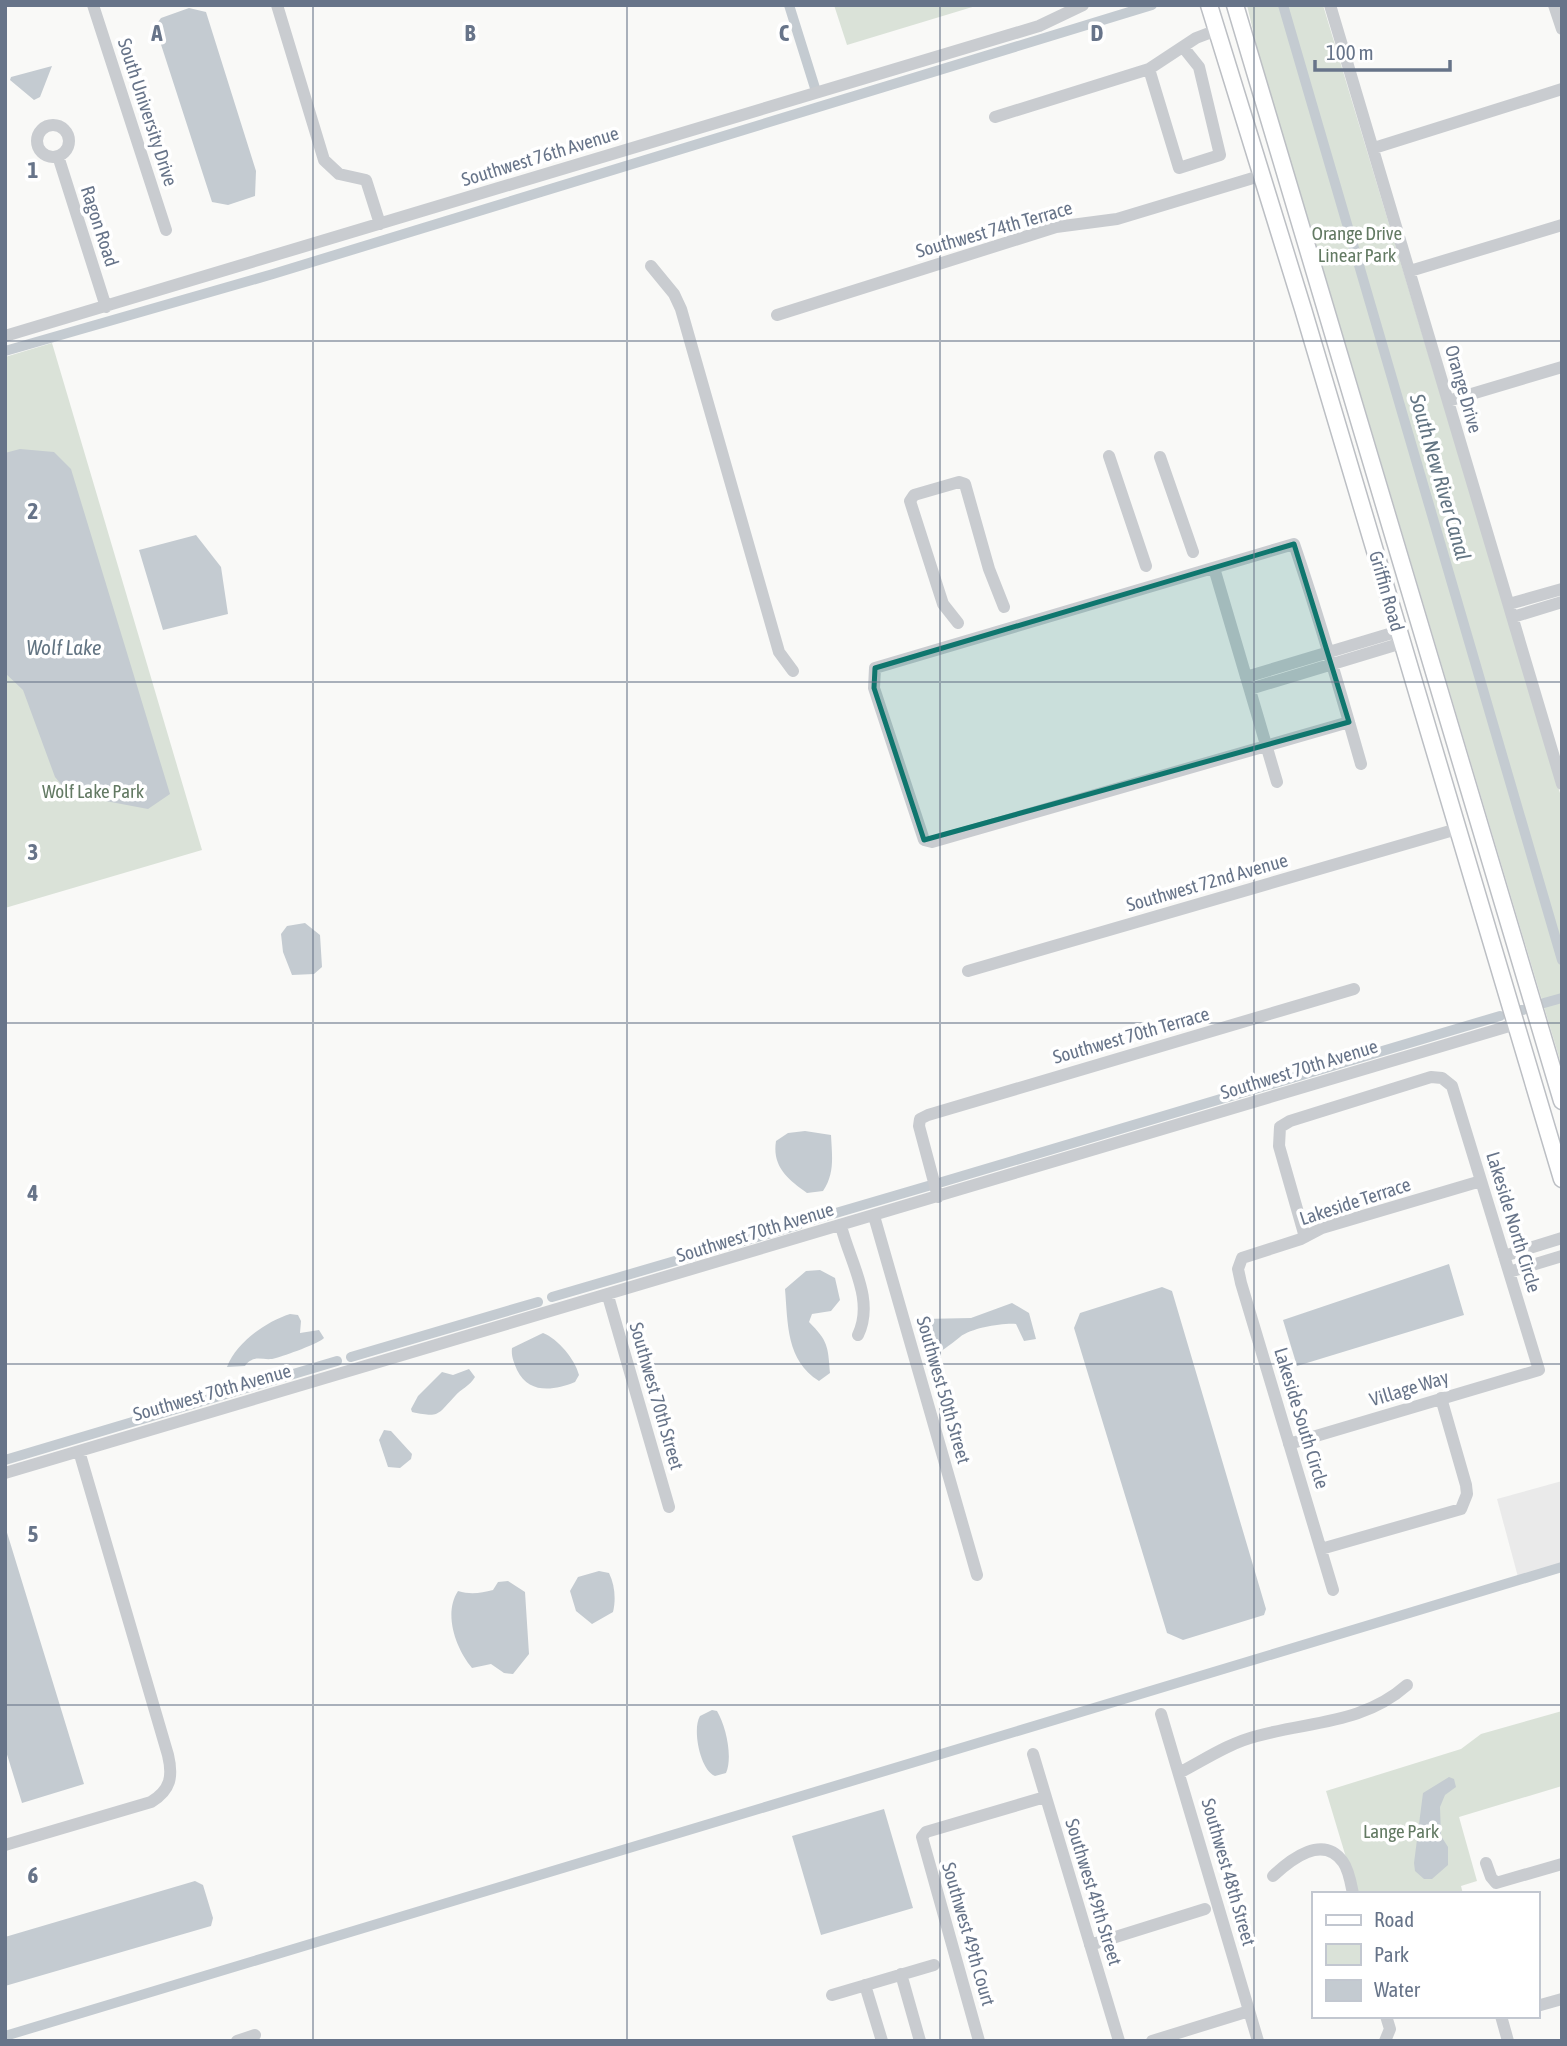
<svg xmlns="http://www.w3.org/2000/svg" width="1567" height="2046" font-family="'Asap Condensed',sans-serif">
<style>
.built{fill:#eaeaea}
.green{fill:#dae2d8}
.water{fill:#c4cbd1}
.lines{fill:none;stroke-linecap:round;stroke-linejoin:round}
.canal{stroke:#c4cbd1;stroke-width:10}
.major-casing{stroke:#bcbfc4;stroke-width:19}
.minor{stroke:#c9ccd0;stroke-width:12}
.major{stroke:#fff;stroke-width:16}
.marked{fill:#0f766e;fill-opacity:0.2;stroke:#0f766e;stroke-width:5;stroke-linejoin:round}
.grid{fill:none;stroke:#677489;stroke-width:2;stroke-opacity:0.55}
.labels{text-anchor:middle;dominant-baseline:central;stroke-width:7;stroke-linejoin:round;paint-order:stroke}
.street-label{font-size:19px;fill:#677489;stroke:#fff}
.park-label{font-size:19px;fill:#637a63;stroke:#fff}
.water-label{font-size:21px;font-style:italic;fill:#637583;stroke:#fff}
.grid-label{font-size:23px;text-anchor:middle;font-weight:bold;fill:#677489;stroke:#fff;stroke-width:7;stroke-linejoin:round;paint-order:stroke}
</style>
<rect width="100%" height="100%" fill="#f9f9f7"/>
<path class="built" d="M1562,1481V1563L1518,1577L1497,1499Z"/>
<path class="green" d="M834,5H979L847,45Z
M1247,5H1323L1547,748L1562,800V1067L1257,48Z
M52,343L202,850L5,908V357Z
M1562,1711V1786L1459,1817L1477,1881L1461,1886L1463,1894H1357L1326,1791L1461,1749L1481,1734Z"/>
<path class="water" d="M189,8L206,12L256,171L255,196L228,205L212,202L155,26L161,18Z
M52,66L40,97L34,100L10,80L11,77Z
M20,449L54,452L71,469L170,794L148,809L79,796L65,789L55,777L23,690L5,673V453Z
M196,535L221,567L228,614L163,630L139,550Z
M305,923L320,935L322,967L314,974L292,975L283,952L281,934L287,926Z
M805,1131L831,1135C832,1156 835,1173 823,1191L807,1193C787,1179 772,1166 776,1141L788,1133Z
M1449,1264L1464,1315L1297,1366L1283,1320Z
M820,1270L835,1278L840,1300L831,1311L812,1314L809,1322C828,1341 828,1346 830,1373L819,1381C786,1360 788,1324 785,1289L806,1271Z
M1162,1287L1172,1291L1266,1609L1264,1615L1183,1640L1167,1633L1074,1328L1080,1313Z
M1012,1303L1029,1313L1036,1339L1024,1341L1016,1324C1001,1323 972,1328 960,1337C950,1345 940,1353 927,1358L919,1323L923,1319L971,1318Z
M290,1314L298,1315L301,1321L300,1333L319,1330L324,1338C320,1343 284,1356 276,1358C264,1362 254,1353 245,1366L227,1367C236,1343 265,1322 290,1314Z
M543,1333C558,1339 575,1359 579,1375L575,1382C553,1391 529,1394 517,1370C514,1362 511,1357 512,1348Z
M469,1369L475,1377C470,1386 461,1389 455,1396C437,1415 440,1418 412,1412L411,1409L418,1396L442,1372L453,1375Z
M384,1430L391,1431L412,1454L411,1459L400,1468L388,1467L379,1440Z
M5,1526L84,1784L22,1803L5,1748Z
M599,1571L609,1573C615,1585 616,1600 613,1612L592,1624L576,1611L570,1591L578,1577Z
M508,1581L525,1592L529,1654L513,1674L504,1673L491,1664L472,1668C456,1649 443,1614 458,1591C471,1595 481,1593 493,1590L498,1582Z
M712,1710L717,1711C726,1726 733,1757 726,1773L715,1776C700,1770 692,1729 700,1716Z
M1449,1777L1454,1779L1456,1787L1445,1795L1440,1807L1441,1836L1448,1847V1865L1432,1879H1424L1415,1871L1414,1863L1423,1793Z
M884,1809L913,1908L821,1935L792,1836Z
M195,1881L203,1885L213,1918L211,1926L5,1986V1937Z"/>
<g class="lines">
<path class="canal" d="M789,5L815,88
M1283,5L1562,960
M5,351L273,274L1152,5
M1544,1003L1562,998
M1521,1010H1523
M942,1182L1500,1016
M812,1220L928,1186
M552,1297L798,1225
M351,1357L538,1302
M5,1460L337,1361
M5,2036L1562,1567"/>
<defs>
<path id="major" d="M1209,5L1303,309L1562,1179
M1235,5L1562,1101"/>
</defs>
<use href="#major" class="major-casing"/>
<path class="minor" d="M93,5L166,230
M277,5L324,160L339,174L366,180L380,224
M1330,5L1562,784
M1554,5L1562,29
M1149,69L1179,168L1220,155L1199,67L1183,47
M995,117L1149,69L1196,38L1217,30
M37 141a16 16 0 1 1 32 0a16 16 0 1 1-32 0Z
M1374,148L1562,89
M58,156L106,307
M651,266L674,294L681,309L779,652L793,671
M1410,271L1562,225
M777,315L1056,227L1117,219L1263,175
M5,336L1039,26L1083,5
M1448,401L1562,367
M1109,456L1146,566
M1160,457L1193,552
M1214,568L1277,782
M1509,604L1562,589
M1513,617L1562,602
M958,623L943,604L910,501L914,495L959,482L965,484L989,569L1004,607
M1246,677L1399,631
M1250,689L1402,643
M1349,722L932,842L924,840L874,688L875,668L1294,544C1319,617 1340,690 1361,764
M968,971L1457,829
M938,1197L919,1126L920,1119L928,1115L1354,989
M874,1216L977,1575
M841,1226C850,1262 875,1300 858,1335
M1504,1256L1562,1238
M1509,1272L1562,1256
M608,1296L669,1507
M1289,1444L1539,1370L1452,1086L1442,1078L1431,1077L1290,1121L1280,1127L1279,1146L1305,1237
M5,1473L1516,1024
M1321,1549L1461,1509L1467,1494L1466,1485L1441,1398
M1333,1590L1241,1283L1238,1269L1242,1258L1301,1239L1322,1228L1481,1181
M1161,1714L1258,2041
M1033,1754L1119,2041
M1179,1773C1204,1760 1229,1743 1257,1736C1311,1721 1363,1724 1407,1685
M5,1845L151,1802C171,1790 173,1776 168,1755L79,1451
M1486,1863L1491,1877L1496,1883L1562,1864
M1273,1876C1291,1859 1323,1834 1343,1862C1349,1870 1351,1884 1353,1894
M1090,1945L1205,1909
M901,1974L920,2041
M865,1985L882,2041
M832,1995L934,1965
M1537,2006L1562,1999
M1501,2016L1508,2041
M237,2041L255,2035
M979,2041L922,1837L926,1832L1045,1797
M1152,2041L1249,2011
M1385,2041L1390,2029L1386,2016"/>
<use href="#major" class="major"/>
</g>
<path class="marked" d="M1294,544L1349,722L924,840L874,688L875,668Z"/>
<path class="grid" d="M313,5V2041M627,5V2041M940,5V2041M1254,5V2041M5,341H1562M5,682H1562M5,1023H1562M5,1364H1562M5,1705H1562"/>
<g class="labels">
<g class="street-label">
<text transform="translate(148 112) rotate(72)">South University Drive</text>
<text transform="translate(540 156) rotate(-17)">Southwest 76th Avenue</text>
<text transform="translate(100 226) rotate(72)">Ragon Road</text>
<text transform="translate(994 229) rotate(-16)">Southwest 74th Terrace</text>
<text transform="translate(1464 389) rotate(74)">Orange Drive</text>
<text transform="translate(1387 591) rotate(74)">Griffin Road</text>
<text transform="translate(1207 882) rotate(-16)">Southwest 72nd Avenue</text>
<text transform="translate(1131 1035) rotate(-16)">Southwest 70th Terrace</text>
<text transform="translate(1299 1069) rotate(-17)">Southwest 70th Avenue</text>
<text transform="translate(1355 1201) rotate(-18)">Lakeside Terrace</text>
<text transform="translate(1514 1222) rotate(73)">Lakeside North Circle</text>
<text transform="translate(755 1232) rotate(-17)">Southwest 70th Avenue</text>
<text transform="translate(1409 1388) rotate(-17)">Village Way</text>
<text transform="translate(944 1390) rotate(74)">Southwest 50th Street</text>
<text transform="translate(212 1392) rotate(-16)">Southwest 70th Avenue</text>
<text transform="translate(657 1396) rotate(74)">Southwest 70th Street</text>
<text transform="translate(1302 1418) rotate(73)">Lakeside South Circle</text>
<text transform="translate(1229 1872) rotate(74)">Southwest 48th Street</text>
<text transform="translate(1094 1892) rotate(73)">Southwest 49th Street</text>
<text transform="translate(969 1934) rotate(74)">Southwest 49th Court</text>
</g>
<g class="park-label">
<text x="1357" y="233">Orange Drive<tspan x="1357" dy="22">Linear Park</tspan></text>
<text x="93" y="791">Wolf Lake Park</text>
<text x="1401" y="1831">Lange Park</text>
</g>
<g class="water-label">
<text transform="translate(1441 477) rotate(74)">South New River Canal</text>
<text x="64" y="647">Wolf Lake</text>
</g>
</g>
<g class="grid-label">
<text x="157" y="41">A</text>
<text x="470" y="41">B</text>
<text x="784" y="41">C</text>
<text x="1097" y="41">D</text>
<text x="33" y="178">1</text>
<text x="33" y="519">2</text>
<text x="33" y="860">3</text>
<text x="33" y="1201">4</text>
<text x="33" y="1542">5</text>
<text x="33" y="1883">6</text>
</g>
<rect width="1567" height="2046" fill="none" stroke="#677489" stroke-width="14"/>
<rect x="1312" y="1892" width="228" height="126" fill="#ffffff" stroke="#c2c7d0" stroke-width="2"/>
<rect x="1326" y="1915" width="35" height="10" fill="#ffffff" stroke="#c2c7d0" stroke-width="2"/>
<text x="1374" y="1927" font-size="21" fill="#677489">Road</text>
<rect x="1326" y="1944" width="35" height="21" fill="#dae2d8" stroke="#c2c7d0" stroke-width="2"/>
<text x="1374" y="1962" font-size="21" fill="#677489">Park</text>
<rect x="1326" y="1980" width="35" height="21" fill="#c4cbd1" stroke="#c2c7d0" stroke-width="2"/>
<text x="1374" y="1997" font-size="21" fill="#677489">Water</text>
<path d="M1315 60v10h135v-10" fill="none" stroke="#677489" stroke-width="3.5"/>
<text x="1326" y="60" font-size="21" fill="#677489" stroke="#ffffff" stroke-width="5" paint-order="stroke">100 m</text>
</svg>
